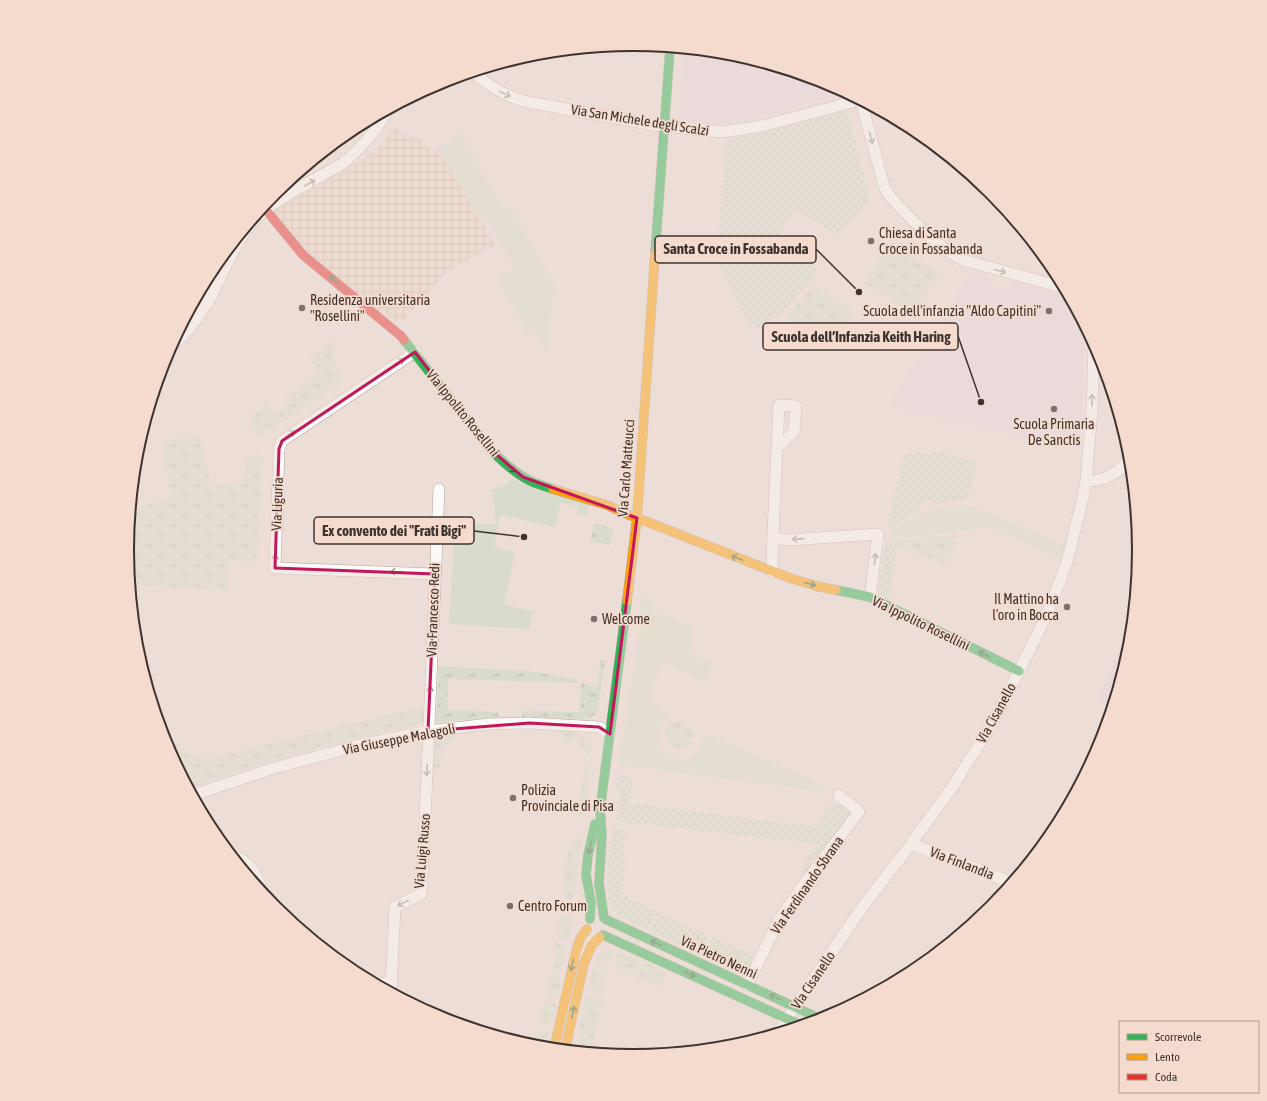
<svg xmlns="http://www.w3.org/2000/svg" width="1267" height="1101" font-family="'Asap Condensed',sans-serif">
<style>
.industrial{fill:url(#industrial-grid)}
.education{fill:#e6d7de}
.grass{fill:url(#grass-tufts)}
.park{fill:#d9dbcc}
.garden{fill:url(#garden-dots)}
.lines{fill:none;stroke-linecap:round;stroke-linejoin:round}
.street-casing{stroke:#b0a59f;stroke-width:12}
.fast-casing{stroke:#b0a59f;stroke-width:10}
.slow-casing{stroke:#b0a59f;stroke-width:10}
.jam-casing{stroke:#b0a59f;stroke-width:10}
.street{stroke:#fcfaf9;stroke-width:11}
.fast{stroke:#30b455;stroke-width:9}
.slow{stroke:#ff9f0a;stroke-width:9}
.jam{stroke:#e5322d;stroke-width:9}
.oneway{stroke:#9d9794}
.oneway2{stroke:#39613c}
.marked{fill:none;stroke:#c2185b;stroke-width:3;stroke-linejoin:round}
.poi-dot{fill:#7b706a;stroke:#f5dbce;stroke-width:1.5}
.labels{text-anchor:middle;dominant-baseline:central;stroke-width:3.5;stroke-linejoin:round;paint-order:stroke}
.street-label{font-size:14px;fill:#3e342f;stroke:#f5dbce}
.poi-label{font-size:14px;fill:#3e342f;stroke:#f5dbce;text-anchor:start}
.rim{fill:none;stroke:#3e342f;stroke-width:2}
.leader{fill:none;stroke:#3e342f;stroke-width:1.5}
.callout-dot{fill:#3e342f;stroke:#f5dbce;stroke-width:1.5}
.callout{fill:#f5dbce;stroke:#3e342f;stroke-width:1.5}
.callout-label{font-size:15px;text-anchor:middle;font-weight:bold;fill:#3e342f}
</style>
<defs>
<pattern id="industrial-grid" width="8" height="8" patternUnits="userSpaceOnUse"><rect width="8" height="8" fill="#edd5c8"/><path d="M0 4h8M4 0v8" fill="none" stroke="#ccb7ac"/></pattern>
<pattern id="grass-tufts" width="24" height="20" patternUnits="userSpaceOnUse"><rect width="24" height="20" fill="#d9dbcc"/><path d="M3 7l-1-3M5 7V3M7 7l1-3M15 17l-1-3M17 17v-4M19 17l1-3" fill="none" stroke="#bbbdb0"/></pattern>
<pattern id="garden-dots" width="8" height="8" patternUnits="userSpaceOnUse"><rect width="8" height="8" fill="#d9dbcc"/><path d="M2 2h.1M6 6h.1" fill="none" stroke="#bbbdb0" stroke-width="1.8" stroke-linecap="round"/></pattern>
</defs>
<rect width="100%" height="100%" fill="#ecded7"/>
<path class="industrial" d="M394,127L410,138L416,135L432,151L439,148L475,213L479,216L496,246L485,252L484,251L447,272L400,324L357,294L299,245L274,210L311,186L352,166L370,155L379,148Z"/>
<path class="education" d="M683,49L733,54L828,83L847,93L746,121L716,125L679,120Z
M970,272L992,278L994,289L1011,287L1010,281L1069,297L1085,325L1080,450L899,409L890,404Z
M1131,622L1133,623L1130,650L1113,706L1098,700Z"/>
<path class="grass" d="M890,242L940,273L914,315L864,284Z
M814,285L855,313L832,349L786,319Z
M332,340L337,352L333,356L344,381L261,436C253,433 252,425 250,417L264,406H268L275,414L289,404L285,398L319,371L309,358Z
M199,436L212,487L247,479L245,460L256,455L263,456L256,562L225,561L227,591L130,584L127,550L131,510L171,497L162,441Z
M595,523L613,529L610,545L590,541Z
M958,535L946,566L886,541Z
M600,659L605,661L598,709C596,716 592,717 586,719L522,717V711L580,712L581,683L450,679L448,681L447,707L449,710L499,712V717L439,722L436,721L439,666L529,671L574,679L581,683L598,687Z
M423,706V722L421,724L311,750L234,773L189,789L165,744L161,730L181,748L193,756L208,759Z
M665 735a14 14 0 1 1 28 0a14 14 0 1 1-28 0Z
M559,731C573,732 601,733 589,755L575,737L568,742Z
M457,734L450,744H442L440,769L433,768L434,741L435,738L438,737Z
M592,757L584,820L578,813L585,763Z
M580,837H582L573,901L562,897L569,845Z
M561,913L572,918L568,942L557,940Z
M556,943L567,945L562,970L561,971L553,969L557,949L555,948Z
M610,948L615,950L612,961H607L603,965L593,963C596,953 600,950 610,948Z
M618,950L641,960L635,977L616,969V966L614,961Z
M643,961L666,972L660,987L636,977Z
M593,965L602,967L605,970L608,971L602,995L588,991Z
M551,975L562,977L558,995H556L547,994Z
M586,995L602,999V1001H603L591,1051L584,1052L577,1034Z
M545,1000L555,1002L556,1004L551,1026L540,1024Z
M538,1031L547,1033L549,1035L547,1045L544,1048L535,1046Z"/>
<path class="park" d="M461,132L501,205L512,208L554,285L548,354L534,329L527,333L497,279L514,269L488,221L475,213L439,148C442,144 456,136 461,132Z
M512,479L523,484L589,505L586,516L577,514L579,507L561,502L555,527L500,515L494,548L515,552L504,605L532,611L530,629L449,624L455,524H496L492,490L507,484L509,480Z
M960,505L973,507L1065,545L1061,558L990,528L889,539L890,532C915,515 929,507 960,505Z
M641,598H647L655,602L652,610L692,627L691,634L693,635L689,653L713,663L705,683L663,662L650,694V698L655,700L668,716C631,749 699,784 704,733L811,779L825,790L826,792L619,765L640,627L638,626Z"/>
<path class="garden" d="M847,111L869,200L838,235L795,210L775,241L814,265L816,275L776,319L772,316L761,329L753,323L749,327L716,260L727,139L749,136Z
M932,450L977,462L967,501H950L936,504L931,499C924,500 920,503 920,510L909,515L888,531L890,514L905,452L916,455L917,452L931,455Z
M886,541L897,546L889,600L877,594Z
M619,774L633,776L630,803L817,827L827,807L837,802L850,812L849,818L807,874L800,872L816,844L617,821L620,792L615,791Z
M613,829L626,830L623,859H626L622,895L656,911L647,930C637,924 623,920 615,911C600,895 610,850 613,829Z
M658,912L708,935L700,954L651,931Z
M712,937L755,956L748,970L741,973L705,956Z"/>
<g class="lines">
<defs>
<path id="street" d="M473,72C488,86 504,95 523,101L653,125L721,132L744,129L766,125L860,100
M861,100L884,186L889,195C909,218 935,245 963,260L1065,288
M170,348C183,336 195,323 204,308C220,283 229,254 246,230C266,202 313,181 342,164C361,149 376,131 388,110
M415,352L282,441L279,449L275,568L435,574
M1086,481C1105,482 1118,472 1131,459
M773,538L788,540L878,534L870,597
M773,572L772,555L777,448L794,432L796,406L779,405L777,448
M194,798L199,793L271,769L356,746L428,731L489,724L529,723L599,727L610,734
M911,844L1013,883
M231,855C251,860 257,875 263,894
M378,985L392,981
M747,985L779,920L806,881L859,812L839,795
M388,991L391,989L395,907L421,894L425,821L439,489
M777,1034L798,1002L863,906L905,852L953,786L992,724L1037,635L1052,602L1067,562L1083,497L1086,481L1092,411L1094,343"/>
<path id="fast" d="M655,254L670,48
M404,340L491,450C504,463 518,476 535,483C541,485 547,487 553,489
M836,590L870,597L1019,671
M604,918L599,883L602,833L600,810L627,601
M590,919L591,902L586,875L588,855L595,824
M605,919L823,1020
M603,935L803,1026"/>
<path id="slow" d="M553,489L607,505L627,514L790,578L816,586L836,590
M627,601L637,518L655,254
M554,1049L576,951L581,937L587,929
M565,1050L584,963L592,945L600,937"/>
<path id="jam" d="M266,210L303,255L401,336L404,340"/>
</defs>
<use href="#street" class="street-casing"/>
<use href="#fast" class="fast-casing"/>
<use href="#slow" class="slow-casing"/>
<use href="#jam" class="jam-casing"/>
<use href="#street" class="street"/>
<use href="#fast" class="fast"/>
<use href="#slow" class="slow"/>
<use href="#jam" class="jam"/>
</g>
<defs><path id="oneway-shaft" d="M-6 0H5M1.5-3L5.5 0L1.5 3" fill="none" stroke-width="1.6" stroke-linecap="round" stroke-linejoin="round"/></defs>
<g class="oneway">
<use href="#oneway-shaft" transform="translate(505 94) rotate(25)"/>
<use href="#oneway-shaft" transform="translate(871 138) rotate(75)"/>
<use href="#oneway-shaft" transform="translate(310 183) rotate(-30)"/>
<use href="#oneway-shaft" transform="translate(1000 271) rotate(15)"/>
<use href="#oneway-shaft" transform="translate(399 362) rotate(-34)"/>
<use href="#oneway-shaft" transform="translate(1092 400) rotate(-88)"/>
<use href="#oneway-shaft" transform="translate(290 434) rotate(-34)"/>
<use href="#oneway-shaft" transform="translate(798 539) rotate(176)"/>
<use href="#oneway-shaft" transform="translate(875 559) rotate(-84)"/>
<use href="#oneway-shaft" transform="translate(275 560) rotate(-88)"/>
<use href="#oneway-shaft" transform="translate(396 572) rotate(-178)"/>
<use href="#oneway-shaft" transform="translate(430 692) rotate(-88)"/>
<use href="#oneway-shaft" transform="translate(427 770) rotate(92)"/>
<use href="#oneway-shaft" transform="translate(403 903) rotate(154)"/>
</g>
<g class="oneway2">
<use href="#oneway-shaft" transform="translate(334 280) rotate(-140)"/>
<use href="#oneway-shaft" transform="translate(511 468) rotate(39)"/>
<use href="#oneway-shaft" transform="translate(737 558) rotate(-158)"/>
<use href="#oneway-shaft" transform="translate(810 584) rotate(15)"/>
<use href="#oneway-shaft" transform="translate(984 654) rotate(-154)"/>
<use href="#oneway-shaft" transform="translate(590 848) rotate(102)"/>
<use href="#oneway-shaft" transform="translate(656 943) rotate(-156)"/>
<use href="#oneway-shaft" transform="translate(572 965) rotate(104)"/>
<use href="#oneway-shaft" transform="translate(690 974) rotate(25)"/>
<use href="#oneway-shaft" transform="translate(775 997) rotate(-155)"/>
<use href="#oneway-shaft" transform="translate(573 1012) rotate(-78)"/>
</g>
<path d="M0 0H1267V1101H0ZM415,352L491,450L523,477L637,518L610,734L599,727L529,723L428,731L435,574L275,568L279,449L282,441Z" fill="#ecded7" fill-opacity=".55" fill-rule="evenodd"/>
<path class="marked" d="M415,352L491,450L523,477L637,518L610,734L599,727L529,723L428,731L435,574L275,568L279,449L282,441Z"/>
<g class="poi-dot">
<circle cx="871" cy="241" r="4"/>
<circle cx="302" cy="308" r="4"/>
<circle cx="1049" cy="311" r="4"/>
<circle cx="1054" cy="409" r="4"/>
<circle cx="1067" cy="607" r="4"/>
<circle cx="594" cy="619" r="4"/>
<circle cx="513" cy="798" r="4"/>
<circle cx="510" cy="906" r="4"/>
</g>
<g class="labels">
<g class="street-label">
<text transform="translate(640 120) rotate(9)">Via San Michele degli Scalzi</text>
<text transform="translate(463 413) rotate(51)">Via Ippolito Rosellini</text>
<text transform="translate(626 468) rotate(-86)">Via Carlo Matteucci</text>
<text transform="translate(277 504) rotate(-88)">Via Liguria</text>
<text transform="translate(433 610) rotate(-88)">Via Francesco Redi</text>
<text transform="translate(921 623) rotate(26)">Via Ippolito Rosellini</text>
<text transform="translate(996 713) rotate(-61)">Via Cisanello</text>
<text transform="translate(399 739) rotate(-11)">Via Giuseppe Malagoli</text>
<text transform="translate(422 851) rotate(-85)">Via Luigi Russo</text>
<text transform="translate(962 863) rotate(21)">Via Finlandia</text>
<text transform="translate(807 885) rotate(-55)">Via Ferdinando Sbrana</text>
<text transform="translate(719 957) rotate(25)">Via Pietro Nenni</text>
<text transform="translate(813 980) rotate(-56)">Via Cisanello</text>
</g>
<g class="poi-label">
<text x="879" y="233">Chiesa di Santa<tspan x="879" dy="16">Croce in Fossabanda</tspan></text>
<text x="310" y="300">Residenza universitaria<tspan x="310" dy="16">"Rosellini"</tspan></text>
<text x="1041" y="311" text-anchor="end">Scuola dell'infanzia "Aldo Capitini"</text>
<text x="1054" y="424" text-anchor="middle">Scuola Primaria<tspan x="1054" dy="16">De Sanctis</tspan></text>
<text x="1059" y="599" text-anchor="end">Il Mattino ha<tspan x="1059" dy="16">l'oro in Bocca</tspan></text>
<text x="602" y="619">Welcome</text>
<text x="521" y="790">Polizia<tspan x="521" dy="16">Provinciale di Pisa</tspan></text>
<text x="518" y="906">Centro Forum</text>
</g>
</g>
<path d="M0 0H1267V1101H0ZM134 550a499 499 0 1 1 998 0a499 499 0 1 1-998 0Z" fill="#f5dbce" fill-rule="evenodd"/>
<path class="rim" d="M134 550a499 499 0 1 1 998 0a499 499 0 1 1-998 0Z"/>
<path class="leader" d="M859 292L816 249M981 402L958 336M524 537L474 531"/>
<g class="callout-dot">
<circle cx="859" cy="292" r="4"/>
<circle cx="981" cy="402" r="4"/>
<circle cx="524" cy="537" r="4"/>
</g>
<g class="callout">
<rect x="655" y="236" width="161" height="27" rx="4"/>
<rect x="763" y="323" width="195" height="27" rx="4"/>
<rect x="314" y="517" width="160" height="27" rx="4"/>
</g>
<g class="callout-label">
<text x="736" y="254">Santa Croce in Fossabanda</text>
<text x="861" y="342">Scuola dell’Infanzia Keith Haring</text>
<text x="394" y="536">Ex convento dei "Frati Bigi"</text>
</g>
<rect x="1119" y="1021" width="140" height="72" fill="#f5dbce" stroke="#ac988e"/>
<rect x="1127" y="1034" width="20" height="6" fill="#30b455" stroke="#ac988e"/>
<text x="1155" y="1041" font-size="12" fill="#3e342f">Scorrevole</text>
<rect x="1127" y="1054" width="20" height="6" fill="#ff9f0a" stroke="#ac988e"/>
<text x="1155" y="1061" font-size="12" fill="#3e342f">Lento</text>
<rect x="1127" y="1074" width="20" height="6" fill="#e5322d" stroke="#ac988e"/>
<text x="1155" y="1081" font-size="12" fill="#3e342f">Coda</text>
</svg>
